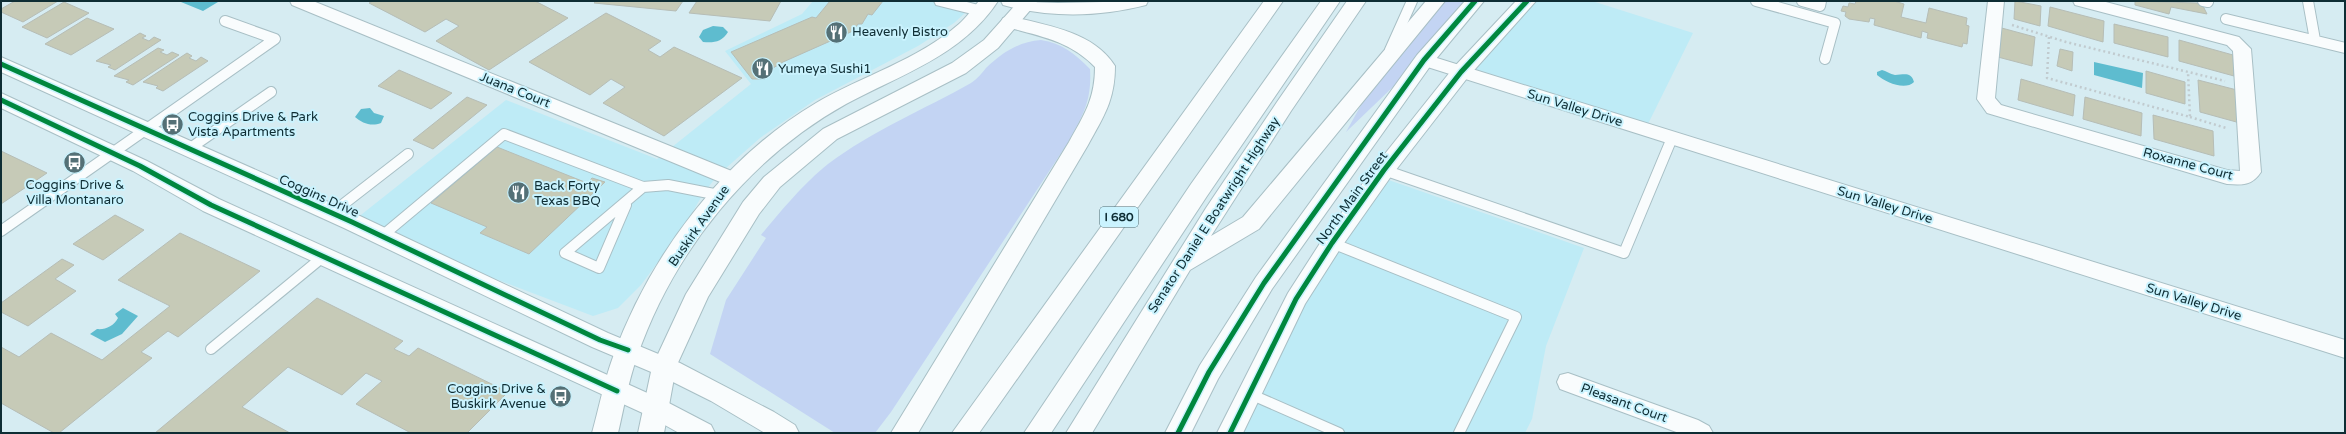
<svg xmlns="http://www.w3.org/2000/svg" width="2346" height="434" font-family="'Varela Round',sans-serif">
<style>
.built{fill:#beebf6}
.green{fill:#c3d4f3}
.water{fill:#5ebccf}
.building{fill:#c6cab7;stroke:#b6bdb6}
.lines{fill:none;stroke-linecap:round;stroke-linejoin:round}
.service-casing{stroke:#a8bfc5;stroke-width:12}
.minor-casing{stroke:#a8bfc5;stroke-width:2}
.tertiary-casing{stroke:#a8bfc5;stroke-width:2}
.secondary-casing{stroke:#a8bfc5;stroke-width:2}
.motorway-casing{stroke:#a8bfc5;stroke-width:2}
.path{stroke:#c1cbcf;stroke-width:2.5;stroke-dasharray:2 3;stroke-linecap:butt}
.service{stroke:#f9fcfd;stroke-width:10}
.minor{fill:#f9fcfd;fill-rule:evenodd}
.tertiary{fill:#f9fcfd;fill-rule:evenodd}
.secondary{fill:#f9fcfd;fill-rule:evenodd}
.motorway{fill:#f9fcfd;fill-rule:evenodd}
.cycleway-casing{stroke:#caf3fe;stroke-width:8}
.cycleway{stroke:#00873e;stroke-width:5}
.labels{text-anchor:middle;dominant-baseline:central;stroke-width:4;stroke-linejoin:round;paint-order:stroke}
.shield{fill:#caf3fe;stroke:#466871;stroke-width:1}
.shield-label{font-size:12px;font-weight:bold;fill:#0e2d34}
.poi-label{font-size:13px;fill:#0e2d34;stroke:#caf3fe;text-anchor:start}
.street-label{font-size:13px;fill:#0e2d34;stroke:#caf3fe}
</style>
<rect width="100%" height="100%" fill="#d6ecf2"/>
<path class="built" d="M813,1H932L965,13L954,23L918,46L815,100L760,138L717,176L703,194L684,227L641,285L618,308L593,316L382,236L352,222L506,100L657,159L751,84L725,51L802,14Z
M1527,1H1592L1693,33L1645,130L1461,72Z
M1380,177L1584,248L1546,346L1532,419L1525,433H1230L1296,299Z"/>
<path class="green" d="M1436,1H1471L1422,59L1346,132L1384,64Z
M1041,40C1062,43 1075,54 1090,69C1092,100 1083,115 1069,141L891,412L875,433H835L710,354L726,300L766,238L761,235C780,212 805,182 828,164C872,131 923,110 971,83C977,79 982,73 986,68C1003,52 1018,42 1041,40Z"/>
<path class="water" d="M183,1H216L218,2L203,11L181,2Z
M713,26L723,27L728,32C722,42 714,43 703,42L699,37L703,30Z
M2094,62L2143,73L2142,88L2094,75Z
M1882,70C1886,71 1890,74 1895,75C1903,75 1911,71 1914,82C1905,91 1885,82 1877,75V72Z
M370,108L374,113L384,116L381,123C371,127 362,123 355,117L361,109Z
M123,308L138,316L122,334L105,342L90,334L97,329C105,330 114,326 118,318L115,314Z"/>
<path class="building" d="M15,1H58L23,22L1,12V9Z
M373,1H535L568,18L489,70L436,41L459,26L446,19L425,32L369,3Z
M596,1H683L676,11L594,3Z
M697,1H781L770,21L689,13Z
M830,1H883L872,15L868,14L862,24H858L853,31L783,62L773,68L771,74L760,79H752L731,52L812,17L816,18Z
M1856,1H1894L1904,4L1901,17L1926,23L1929,8L1967,18L1966,25L1969,26L1967,44L1963,43L1962,47L1927,38L1928,33L1922,31L1921,38L1874,25L1875,19L1870,18L1869,22L1849,19L1845,16L1846,12L1841,11L1843,6L1848,7L1849,3L1855,4Z
M2015,1L2041,6L2040,26L2014,19Z
M2135,1L2197,3L2202,4L2207,14L2171,7L2169,14L2135,5Z
M64,2L89,13L47,38L22,27Z
M2050,7L2104,21L2103,42L2048,26Z
M606,13L661,41L648,50L660,57L674,47L742,78L664,136L603,103L625,87L611,79L590,95L529,62Z
M87,18L114,29L71,55L45,44Z
M2114,24L2168,37V57L2114,43Z
M1998,27L2035,37L2032,66L1994,56Z
M140,33L146,36L142,38L149,41L154,37L161,40L115,70L108,67L111,65L96,61Z
M2179,40L2233,55L2234,76L2179,61Z
M158,48L164,50L160,52L167,55L172,52L179,55L133,85L126,82L129,80L114,76Z
M2060,49L2073,52L2072,71L2057,66Z
M187,53L192,56L189,58L196,61L201,57L208,61L163,91L156,88L158,86L143,82Z
M399,70L452,93L431,109L378,86Z
M2146,71L2185,82V104L2146,93Z
M2021,79L2075,95L2073,116L2018,100Z
M2198,80L2237,90L2240,123L2200,112Z
M467,97L487,105L433,149L413,140Z
M2085,97L2142,113L2141,136L2083,119Z
M2153,115L2213,131L2214,156L2154,139Z
M497,147L587,183L592,178L605,182L529,254L480,233L487,227L431,203Z
M1,151L47,173L1,204Z
M115,215L144,230L103,260L73,244Z
M180,233L260,271L178,337L168,331L141,352L152,358L59,433H54L1,403V347L19,357L51,333L102,360L170,306L118,280Z
M62,259L74,265L55,279L76,291L28,326L1,312V303Z
M317,298L403,341L394,349L409,356L418,348L508,392L467,433H411L356,404L382,381L366,373L342,395L288,367L242,407L290,433H155Z"/>
<g class="lines">
<defs>
<path id="service" d="M1756,1L1835,23L1825,59
M1802,1L1820,6L1821,1
M2203,1L2208,2
M2308,1L2315,40
M2226,19L2345,48
M1390,50L1412,1
M189,149L271,92
M1384,170L1624,253L1672,138
M626,205L599,268L565,253L643,187
M332,213L408,154
M1,231L275,39L225,21
M382,236L504,134L643,187L668,185L719,195
M1332,243L1516,317L1459,433
M211,349L324,256
M1250,394L1339,433"/>
<path id="minor" d="M290,1H313L739,174L742,179L739,184L732,186L725,184L292,5Z
M934,1H963L986,7L989,11L986,15L980,16L936,5Z
M1988,1H2004L1995,98L2001,105L2227,170L2240,171L2233,51L2227,45L2075,5L2073,1H2102L2239,37L2251,49L2261,172C2252,186 2242,185 2227,184L1987,113L1977,99Z
M1424,54L2345,340V358L1418,64L1415,60L1418,56Z
M1568,373L1698,420L1709,426L1713,433H1679L1560,389L1557,382L1560,375Z"/>
<path id="tertiary" d="M1001,1L1058,3L1148,1L1146,5C1099,17 1050,18 1003,5Z
M1,57L360,216L608,333L680,363L774,412L795,425L799,433H765L711,401L663,377L592,347L344,228L1,72Z
M1,93L147,161L219,199L665,401L711,425L715,433H679L647,415L203,211L133,171L1,108Z"/>
<path id="secondary" d="M979,1H998C963,55 900,75 846,104C749,158 673,252 637,357C628,382 624,408 618,433H592C599,408 604,381 613,357C650,255 722,159 816,103C862,76 918,60 959,24C967,17 972,9 979,1Z
M1019,1H1038L998,48L966,73L837,139L780,187L759,214L708,297L676,367L664,433H638L652,367L686,294L743,202L764,177L823,129L952,63L984,40Z
M1465,1H1484L1431,65L1272,289L1218,379L1191,433H1165L1200,365L1256,277L1417,55Z
M1516,1H1536L1468,77L1392,175L1340,249L1305,304L1243,433H1217L1288,293L1324,237L1376,165L1454,67Z"/>
<path id="motorway" d="M1264,1H1283L979,433H952Z
M1321,1H1340L1207,196L1051,433H1024L1191,184Z
M1347,1H1366L1291,111L1211,236L1243,217L1426,1H1445L1259,229L1190,270L1092,433H1066L1206,208L1277,102Z
M1010,16C1047,26 1093,31 1115,66C1115,100 1104,116 1088,145L918,433H891L1069,142C1084,115 1095,99 1095,67C1069,40 1038,36 1003,26L1001,22L1003,18Z"/>
</defs>
<use href="#service" class="service-casing"/>
<use href="#minor" class="minor-casing"/>
<use href="#tertiary" class="tertiary-casing"/>
<use href="#secondary" class="secondary-casing"/>
<use href="#motorway" class="motorway-casing"/>
<path class="path" d="M2012,25L2066,42L2225,81
M2049,37L2047,78L2190,117L2188,72
M2190,117L2226,128"/>
<use href="#service" class="service"/>
<use href="#minor" class="minor"/>
<use href="#tertiary" class="tertiary"/>
<use href="#secondary" class="secondary"/>
<use href="#motorway" class="motorway"/>
<defs>
<path id="cycleway" d="M1,64L352,222L600,340L628,350
M1,100L140,166L211,205L617,391
M1178,433L1209,372L1264,283L1424,60L1475,1
M1230,433L1296,299L1332,243L1384,170L1461,72L1527,1"/>
</defs>
<use href="#cycleway" class="cycleway-casing"/>
<use href="#cycleway" class="cycleway"/>
</g>
<defs>
<symbol id="restaurant-disc" viewBox="-11 -11 22 22"><circle r="9.5" fill="#547076" stroke="#caf3fe"/><path d="M-5-6h1v4h1v-4h1v4h1v-4h1v5L-1.5 .5V6h-2V.5L-5-1ZM5-6V6H3V1.5H1.5Q1.5-4 5-6Z" fill="#fff"/></symbol>
<symbol id="bus-disc" viewBox="-11 -11 22 22"><circle r="9.5" fill="#547076" stroke="#caf3fe"/><path d="M-5-6H5V4H4V6H2V4H-2V6H-4V4H-5ZM-3.5-4V0h7V-4ZM-3.5 1.2v1.5H-2V1.2ZM2 1.2v1.5H3.5V1.2Z" fill="#fff"/></symbol>
</defs>
<g fill-rule="evenodd">
<use href="#restaurant-disc" x="824" y="20" width="25" height="25"/>
<use href="#restaurant-disc" x="750" y="56" width="25" height="25"/>
<use href="#bus-disc" x="160" y="112" width="25" height="25"/>
<use href="#bus-disc" x="62" y="150" width="25" height="25"/>
<use href="#restaurant-disc" x="506" y="180" width="25" height="25"/>
<use href="#bus-disc" x="548" y="384" width="25" height="25"/>
</g>
<g class="labels">
<rect class="shield" x="1100" y="207" width="38" height="20" rx="3"/>
<g class="shield-label">
<text x="1119" y="217">I 680</text>
</g>
<g class="poi-label">
<text x="852" y="32">Heavenly Bistro</text>
<text x="778" y="69">Yumeya Sushi1</text>
<text x="188" y="117">Coggins Drive &amp; Park<tspan x="188" dy="15">Vista Apartments</tspan></text>
<text x="75" y="185" text-anchor="middle">Coggins Drive &amp;<tspan x="75" dy="15">Villa Montanaro</tspan></text>
<text x="534" y="186">Back Forty<tspan x="534" dy="15">Texas BBQ</tspan></text>
<text x="546" y="389" text-anchor="end">Coggins Drive &amp;<tspan x="546" dy="15">Buskirk Avenue</tspan></text>
</g>
<g class="street-label">
<text transform="translate(515 90) rotate(22)">Juana Court</text>
<text transform="translate(1575 108) rotate(17)">Sun Valley Drive</text>
<text transform="translate(2188 164) rotate(15)">Roxanne Court</text>
<text transform="translate(319 196) rotate(24)">Coggins Drive</text>
<text transform="translate(1352 198) rotate(-54)">North Main Street</text>
<text transform="translate(1885 205) rotate(17)">Sun Valley Drive</text>
<text transform="translate(1214 215) rotate(-57)">Senator Daniel E Boatwright Highway</text>
<text transform="translate(699 226) rotate(-55)">Buskirk Avenue</text>
<text transform="translate(2194 302) rotate(17)">Sun Valley Drive</text>
<text transform="translate(1624 403) rotate(20)">Pleasant Court</text>
</g>
</g>
<rect width="2346" height="434" fill="none" stroke="#0e2d34" stroke-width="4"/>
</svg>
